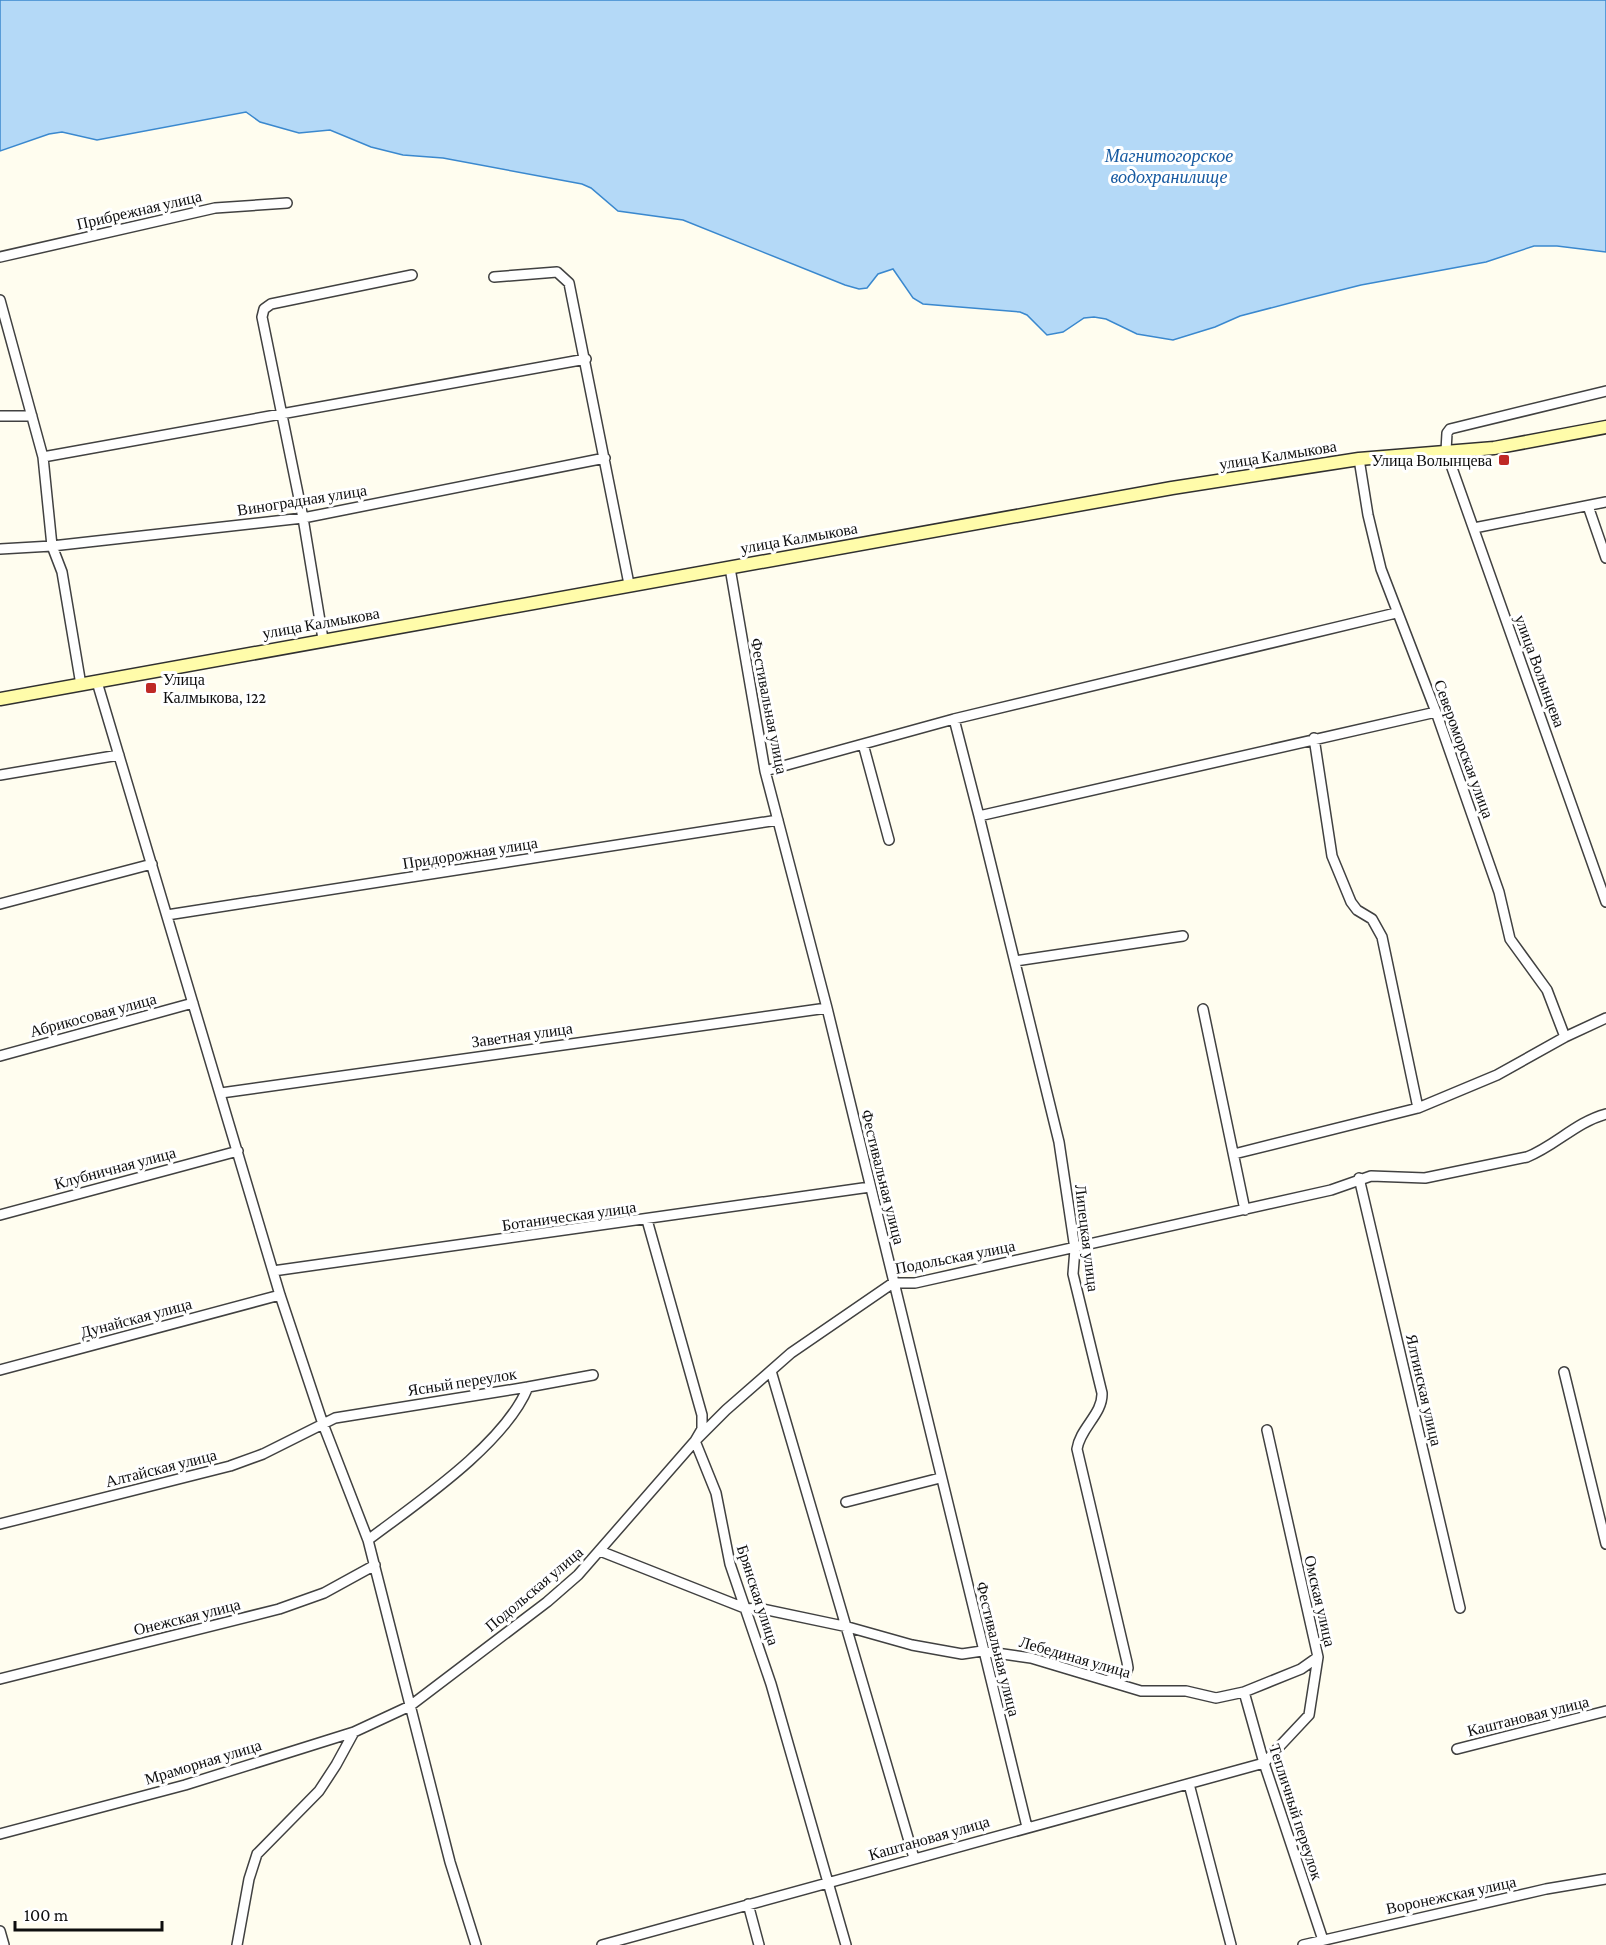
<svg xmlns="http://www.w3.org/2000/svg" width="1606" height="1945" font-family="'Crimson Pro',serif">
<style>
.water{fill:#b4d9f7;stroke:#3a88ce;stroke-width:1.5}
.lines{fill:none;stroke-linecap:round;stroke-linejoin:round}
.street-casing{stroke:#414141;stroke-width:12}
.secondary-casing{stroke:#303030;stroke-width:15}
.street{stroke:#fff;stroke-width:9}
.secondary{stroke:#fffcaa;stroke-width:12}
.poi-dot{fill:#bf2925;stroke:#fff;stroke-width:2}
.labels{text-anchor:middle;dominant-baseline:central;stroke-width:6;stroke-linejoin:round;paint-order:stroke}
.street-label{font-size:16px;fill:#0e0e0e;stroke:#fff}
.poi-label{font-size:16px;fill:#0e0e0e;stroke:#fff;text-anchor:end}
.water-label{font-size:18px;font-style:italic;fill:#165aa1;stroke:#fff}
</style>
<rect width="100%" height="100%" fill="#fffdef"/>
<path class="water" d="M0,0H1606V252L1557,246H1534L1486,262L1361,285L1305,299L1240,316L1215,327L1173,340L1137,334L1106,319L1094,317L1084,318L1063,332L1047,335L1027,315L1020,312L923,304L913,298L893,269L878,274L867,288L859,289L845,285L683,220L618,211L591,188L582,184L443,158L403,155L371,147L330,130L299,133L260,122L246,112L97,140L62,132L49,134L0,151Z"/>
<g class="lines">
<defs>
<path id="street" d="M0,257L215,208L287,203
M494,277L557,272L569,283L629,584
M0,300L43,457L52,546L62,572L81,685
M1606,391L1450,429L1447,433L1446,451L1606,902
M0,416H32
M43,457L586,359
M1359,459L1368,515L1381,569L1436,712L1499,892L1510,939L1547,990L1565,1037
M1588,506L1606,558
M1474,528L1606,502
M0,549L52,546L303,518L605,458
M730,568L765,771L827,1008L1027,1827
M323,639L303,518L262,317L264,309L271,304L412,275
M97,682L280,1295L323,1424L368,1540L450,1862L476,1945
M954,719L979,816L1436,712
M1314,738L1332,856L1351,902L1357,910L1372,919L1382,937L1418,1108
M863,744L889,840
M765,771L954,719L1396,613
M0,775L119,755
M979,816L1059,1142L1075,1249L1073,1274L1102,1393C1103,1414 1080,1428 1077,1449L1127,1662L1128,1668L1124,1677L1108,1680
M0,904L152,864
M167,915L778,820
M1015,961L1183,936
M1203,1009L1245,1210
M0,1056L193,1003
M221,1093L827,1008
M1234,1154L1418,1108L1497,1075L1565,1037L1606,1018
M1359,1178L1460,1608
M0,1215L238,1151
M647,1220L702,1415V1429L695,1441L716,1493L730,1564L771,1684L846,1945
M273,1271L870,1187
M0,1370L280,1295
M771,1371L914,1858
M1564,1372L1606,1544
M528,1387L593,1375
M846,1502L940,1478
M0,1524L230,1466L263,1454L335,1418L528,1387C505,1444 417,1503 368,1540
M600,1551L747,1609L758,1608L848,1627L912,1645L962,1654L982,1651L1031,1658L1141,1691H1186L1216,1698L1244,1692L1301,1669L1318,1657
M0,1679L279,1609L324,1593L375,1565
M1244,1692L1264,1763L1323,1940
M1457,1749L1606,1711
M1189,1784L1231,1945
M0,1834L185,1785L354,1732L410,1706L547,1602L578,1575L695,1441L726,1410L791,1353L893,1283H915L1331,1190L1371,1176L1425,1178L1527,1157C1555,1146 1576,1122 1606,1114
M748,1904L759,1945
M0,1931L4,1945
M237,1945L249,1879L257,1854L319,1791L336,1765L354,1732
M602,1945L1264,1763L1309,1715L1318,1657L1267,1430
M1303,1945L1546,1889L1606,1879"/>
<path id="secondary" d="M0,699L1172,488L1359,459L1494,448L1606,427"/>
</defs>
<use href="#street" class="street-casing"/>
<use href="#secondary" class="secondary-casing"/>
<use href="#street" class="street"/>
<use href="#secondary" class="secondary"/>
</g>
<g class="poi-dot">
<rect x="1498" y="454" width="12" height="12" rx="3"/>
<rect x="145" y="682" width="12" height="12" rx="3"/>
</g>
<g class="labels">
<g class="street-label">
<text transform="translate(139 210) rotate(-13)">Прибрежная улица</text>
<text transform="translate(1278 455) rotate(-9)">улица Калмыкова</text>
<text transform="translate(302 500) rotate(-9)">Виноградная улица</text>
<text transform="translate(799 538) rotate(-10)">улица Калмыкова</text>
<text transform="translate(321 623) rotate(-10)">улица Калмыкова</text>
<text transform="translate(1540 671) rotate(70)">улица Волынцева</text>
<text transform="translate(769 706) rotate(79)">Фестивальная улица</text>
<text transform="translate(1464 749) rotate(70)">Североморская улица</text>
<text transform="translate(470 853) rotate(-9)">Придорожная улица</text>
<text transform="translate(93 1015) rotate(-15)">Абрикосовая улица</text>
<text transform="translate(522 1035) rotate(-8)">Заветная улица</text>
<text transform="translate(115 1168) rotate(-15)">Клубничная улица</text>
<text transform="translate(883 1177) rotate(76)">Фестивальная улица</text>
<text transform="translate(569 1216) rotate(-8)">Ботаническая улица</text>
<text transform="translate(1087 1238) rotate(83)">Липецкая улица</text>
<text transform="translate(955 1257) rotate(-11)">Подольская улица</text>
<text transform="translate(136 1318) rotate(-15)">Дунайская улица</text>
<text transform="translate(462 1382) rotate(-9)">Ясный переулок</text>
<text transform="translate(1424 1390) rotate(77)">Ялтинская улица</text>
<text transform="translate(161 1468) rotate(-14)">Алтайская улица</text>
<text transform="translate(534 1589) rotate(-40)">Подольская улица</text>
<text transform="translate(758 1595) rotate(72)">Брянская улица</text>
<text transform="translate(1320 1601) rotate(77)">Омская улица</text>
<text transform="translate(187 1617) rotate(-14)">Онежская улица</text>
<text transform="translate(998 1649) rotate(76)">Фестивальная улица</text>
<text transform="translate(1075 1657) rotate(16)">Лебединая улица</text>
<text transform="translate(1528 1716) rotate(-14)">Каштановая улица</text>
<text transform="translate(203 1762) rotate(-17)">Мраморная улица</text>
<text transform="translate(1296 1812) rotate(72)">Тепличный переулок</text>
<text transform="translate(929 1838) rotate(-16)">Каштановая улица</text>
<text transform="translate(1451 1895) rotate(-12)">Воронежская улица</text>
</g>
<g class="poi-label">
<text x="1492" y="460">Улица Волынцева</text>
<text x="163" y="679" text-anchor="start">Улица<tspan x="163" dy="18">Калмыкова, 122</tspan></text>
</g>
<g class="water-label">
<text x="1169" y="156">Магнитогорское<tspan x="1169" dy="21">водохранилище</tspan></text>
</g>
</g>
<path d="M15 1921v9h147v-9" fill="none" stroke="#0e0e0e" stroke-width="3"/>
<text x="24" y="1921" font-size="18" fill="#0e0e0e" stroke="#ffffff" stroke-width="4.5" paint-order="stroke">100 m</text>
</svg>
